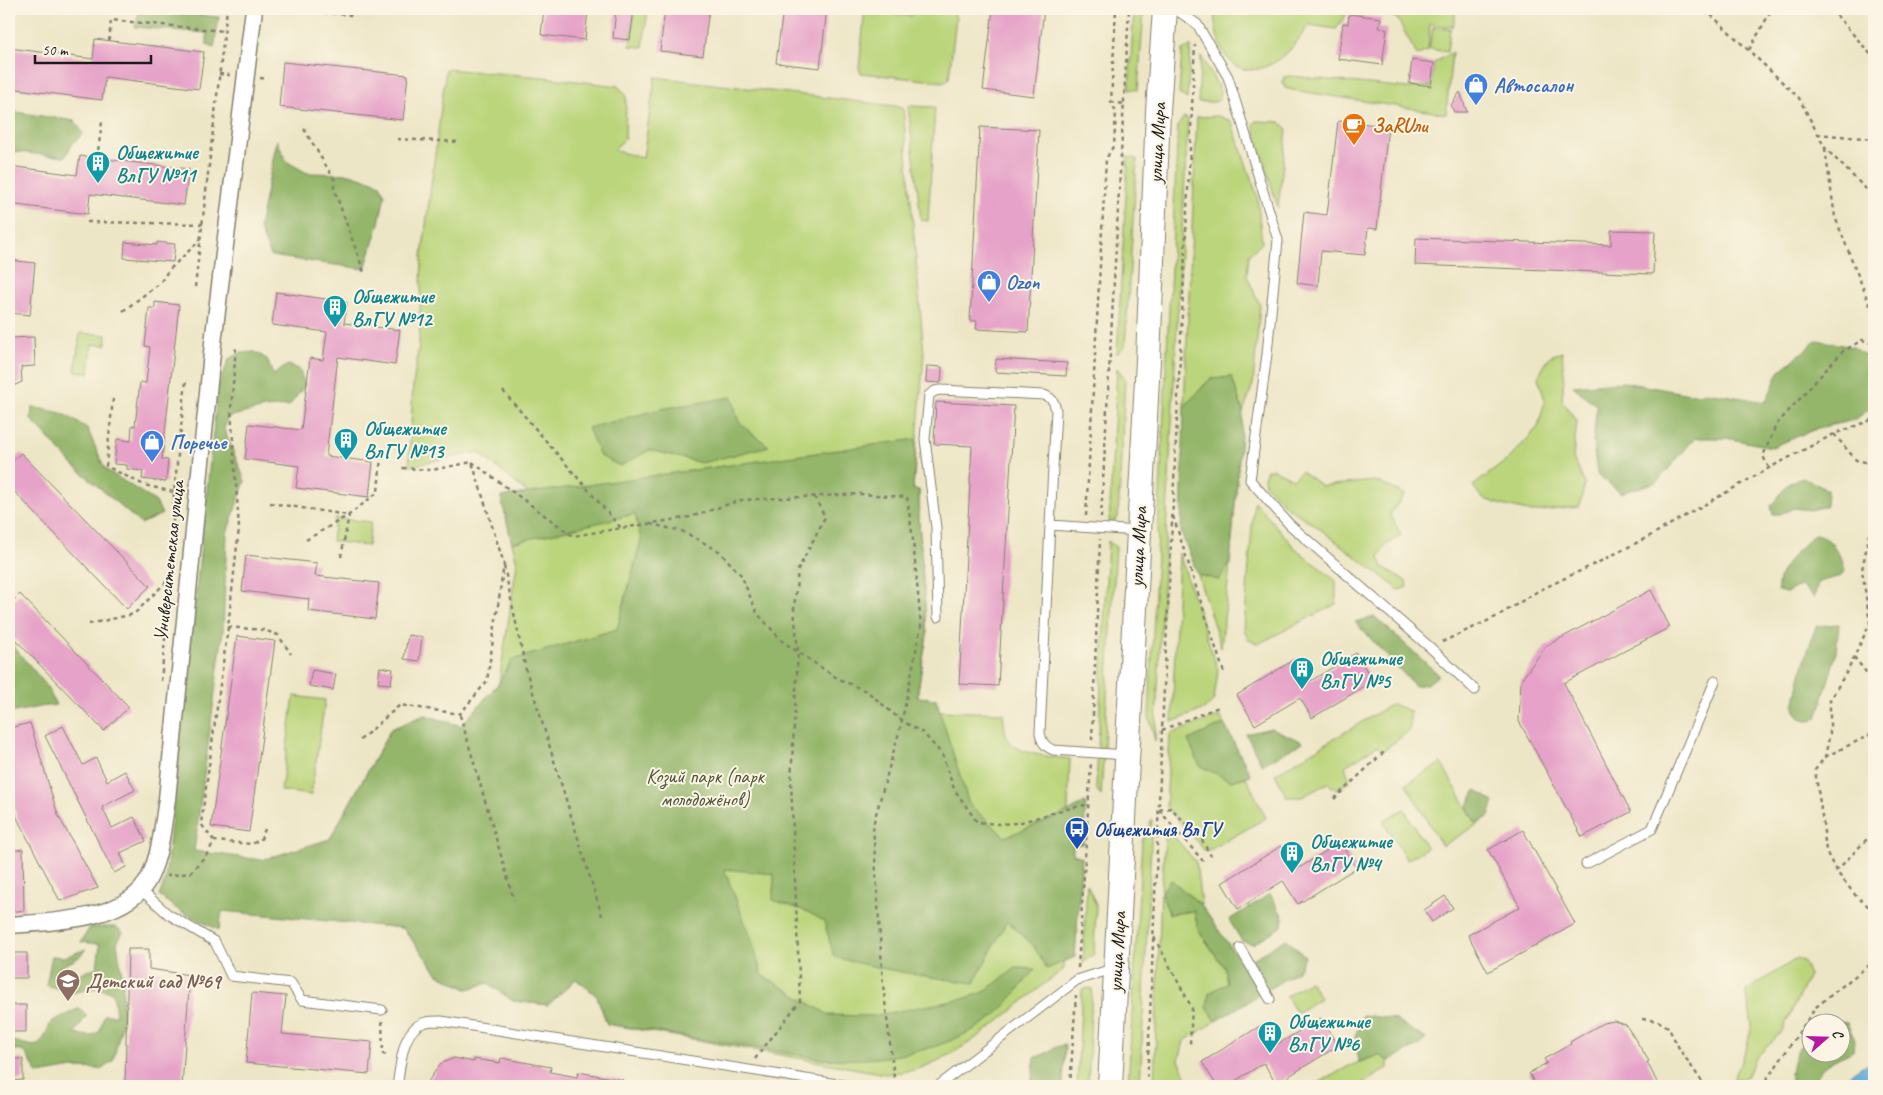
<svg xmlns="http://www.w3.org/2000/svg" width="1883" height="1095" font-family="Caveat,sans-serif">
<style>
.green{fill:#bbd57b;stroke:#6c784c}
.forest{fill:#94b66b;stroke:#586944}
.water{fill:#63aedb;stroke:#40657c}
.building{fill:#e6a2c8}
.lines{fill:none;stroke-linecap:round;stroke-linejoin:round}
.lane-casing{stroke:#848171;stroke-width:11}
.street-casing{stroke:#848171;stroke-width:19}
.secondary-casing{stroke:#848171;stroke-width:26}
.path{stroke:#848171;stroke-width:2.5;stroke-dasharray:4 4;stroke-linecap:butt}
.lane{stroke:#fff;stroke-width:9}
.street{stroke:#fff;stroke-width:16}
.secondary{stroke:#fff;stroke-width:24}
.labels{text-anchor:middle;dominant-baseline:central;stroke-width:4;stroke-linejoin:round;paint-order:stroke}
.shop-label{font-size:20px;font-weight:bold;fill:#366cbe;stroke:#fcf5e5;text-anchor:start}
.food-label{font-size:20px;font-weight:bold;fill:#c56008;stroke:#fcf5e5;text-anchor:start}
.street-label{font-size:20px;fill:#1c1c1c;stroke:#fcf5e5}
.culture-label{font-size:20px;font-weight:bold;fill:#0d838f;stroke:#fcf5e5;text-anchor:start}
.park-label{font-size:20px;fill:#4c5438;stroke:#fcf5e5}
.transit-label{font-size:20px;font-weight:bold;fill:#164399;stroke:#fcf5e5;text-anchor:start}
.education-label{font-size:20px;font-weight:bold;fill:#785e54;stroke:#fcf5e5;text-anchor:start}
</style>
<rect width="100%" height="100%" fill="#fcf5e5"/>
<filter id="ink" filterUnits="userSpaceOnUse"><feTurbulence type="fractalNoise" baseFrequency=".02" numOctaves="2"/><feDisplacementMap in="SourceGraphic" scale="10" xChannelSelector="R" yChannelSelector="G"/><feConvolveMatrix kernelMatrix="1 2 1 2 8 2 1 2 1" color-interpolation-filters="sRGB"/></filter>
<filter id="wash" filterUnits="userSpaceOnUse"><feTurbulence type="fractalNoise" baseFrequency=".0096" numOctaves="4" result="noise"/><feDisplacementMap in="SourceGraphic" scale="20" xChannelSelector="R" yChannelSelector="G"/><feGaussianBlur stdDeviation="1.12" result="paint"/><feColorMatrix in="noise" values="0 0 0 0 0 0 0 0 0 0 0 0 0 0 0 0 0 1.4 0 .05"/><feComposite in="paint" operator="in"/></filter>
<g filter="url(#wash)">
<rect width="100%" height="100%" fill="#ede6c6"/>
<path class="green" d="M635,9H648L643,47L630,46Z
M865,9H891V14L912,16L913,9L952,10L956,17L949,79L943,82L861,73L859,68Z
M1134,9H1144L1138,90L1129,89Z
M1214,9H1456L1453,27L1430,24L1428,51L1417,55L1397,18L1385,14L1349,11L1336,29L1309,25C1301,35 1292,50 1281,58C1235,90 1215,52 1214,9Z
M1433,27L1450,29L1447,52L1429,49Z
M1191,46L1187,99L1179,94L1182,50Z
M1452,52L1446,114L1292,90L1285,88L1283,82L1284,77L1290,76L1408,88L1431,86L1434,63Z
M1201,56L1219,88L1221,98L1215,102H1198Z
M446,69L543,77L618,86L626,95L625,139L613,150L643,158L655,77L903,107L924,354L913,489L919,490V521L927,634L917,697L936,699L940,711L1003,713C1004,721 1004,730 1007,737C1016,756 1051,756 1070,759L1064,905V969C1017,1003 976,1048 920,1068C910,1072 897,1072 886,1074L607,1024L597,996L576,979L548,1005L513,1001L488,983L467,989L438,974L403,928L322,920L330,839L391,729L425,715L461,726L499,683L517,563L501,497L528,493L478,452L409,466L413,385L419,345L422,256Z
M908,106L935,107L928,221L921,220Z
M1218,116L1231,121L1257,195L1262,243L1249,254L1247,276L1260,305L1253,384L1243,412L1231,377L1210,379L1184,407L1197,117Z
M1184,117L1188,119L1155,741L1149,716L1178,126Z
M1257,121L1280,122L1287,130L1278,208L1253,124Z
M1128,157L1137,159L1125,346L1117,354Z
M80,333L107,335L106,345L92,344L89,373L75,371Z
M1562,352L1564,376L1562,401L1577,421L1573,458L1585,484L1579,507L1532,512L1502,505L1482,498L1473,486L1511,457L1538,427L1545,400L1538,377L1550,356Z
M1117,368L1125,379L1118,517L1109,525Z
M1273,469L1293,479L1301,471L1322,486L1375,481L1405,494L1390,514L1401,535L1385,546L1379,557L1383,567L1406,581L1407,587L1399,590L1316,526L1286,506L1265,484L1264,477L1267,470Z
M1254,501L1295,548L1336,581V604L1258,644L1248,639L1244,629Z
M335,518L371,522L368,546L332,541Z
M1108,541L1116,547L1101,796L1096,788Z
M1179,553L1218,670L1214,700L1205,709L1172,722Z
M1230,564L1221,648L1198,575L1219,580Z
M294,696L325,700L311,795L281,791Z
M1392,704L1410,711V730L1383,751L1377,746L1345,766L1350,781L1336,790L1328,783L1302,797H1287L1275,774Z
M1220,716L1224,724L1189,740L1231,781L1246,777L1266,818L1206,852L1166,807L1170,734Z
M1441,763L1477,825L1442,846L1406,784Z
M1404,809L1427,848L1407,860L1383,821Z
M1152,819L1140,1086H1128L1142,841Z
M1166,827L1196,862L1201,905L1171,880L1169,914L1194,911L1198,929L1225,969L1227,983L1207,1007L1216,1021L1184,1041L1179,1060L1190,1086H1154L1161,892Z
M1087,884L1096,905L1094,954L1083,963Z
M1796,959L1803,961L1809,975L1782,1031L1755,1059L1746,1077L1733,1081L1746,1049L1752,1025L1746,991Z
M1310,981L1320,998L1297,1013L1286,996Z
M1092,988L1088,1086H1077L1082,989Z
M1379,1055L1388,1061V1068L1359,1086H1313L1349,1066Z"/>
<path class="forest" d="M140,9L219,17L214,48L207,45V33L135,27Z
M9,111L75,121L83,134L73,143L65,157L9,151Z
M277,140L286,161L307,173L350,174L379,183L385,195L379,223L365,269L271,256L259,228Z
M1817,340L1852,347L1874,361V406L1854,420L1818,428L1772,447L1726,438H1695L1657,482L1621,493L1597,474L1593,441L1597,406L1573,386L1623,382L1689,394L1712,393L1766,402L1779,372Z
M255,352L267,359L273,375L288,365L299,369L305,385L289,406L264,408L228,417L224,429L245,481L227,533L223,631L194,851L262,860L330,839L391,729L425,715L461,726L499,683L512,660L617,629L641,540L635,514L512,543L501,497L916,439L913,489L919,490V521L927,634L917,697L936,699L969,804L1005,837L1068,812L1086,802L1083,844L1073,845V854L1082,857L1075,957L1047,969L1033,945L1007,921L974,983C926,977 880,969 834,957L824,921L808,912L773,900L774,874L724,869L750,935L762,975L829,1015L872,1016L963,999L982,993L1016,968L1035,969C1024,982 1004,1009 992,1018C943,1053 882,1062 823,1059L607,1024L597,996L576,979L548,1005L513,1001L488,983L467,989L438,974L403,928L222,911L219,930L180,911L159,896L165,881L218,387L229,359L241,353Z
M1232,377L1243,412L1230,564L1219,580L1198,575L1181,532L1184,407L1210,379Z
M732,397L738,420L751,433L769,446L702,463L650,450L620,466L600,456L588,428L661,409Z
M32,407L62,413L87,428L105,469L156,502L162,514L141,524L71,463L31,419Z
M1805,478L1827,490L1826,506L1811,510L1794,508L1780,514H1773L1771,506L1790,482Z
M1814,534C1831,536 1840,554 1845,569L1841,576L1818,582L1814,598L1801,585L1786,593L1778,591C1776,568 1799,550 1814,534Z
M1375,617L1439,675L1427,684L1415,686L1355,622Z
M1839,624L1835,658L1817,718L1810,721L1800,718L1794,709C1798,680 1807,653 1816,626Z
M9,641L46,685L56,705L39,707L9,713Z
M1224,724L1251,775L1231,781L1200,766L1188,740Z
M1271,728L1303,742L1262,765L1246,734Z
M1476,790L1494,802L1489,816L1477,825L1467,807Z
M1171,880L1201,905L1243,965L1286,939L1305,956L1298,971L1216,1021L1207,1007L1209,993L1227,983L1225,969L1198,929L1194,911L1169,914L1161,892Z
M1270,894L1283,917L1282,926L1253,944L1242,941L1229,920Z
M90,927H116L123,932L117,943L123,982L122,1024L113,1061L102,1069L73,1068L38,1074L25,1052L9,1048V1040C40,1047 38,1053 51,1022L80,1008L87,1015L74,1034L91,1036L100,1031L104,1015H116L113,992L95,988L71,993L46,985L52,956L64,957L86,949L78,958L60,967L63,974H80L97,967L100,944L81,942Z
M1362,1015L1394,1019L1426,1039L1420,1045L1388,1061L1379,1055L1359,1062L1355,1037Z
M1839,1022H1840L1847,1023L1854,1038L1853,1051C1833,1061 1819,1064 1812,1086H1792C1789,1075 1793,1056 1800,1047C1803,1044 1807,1042 1810,1040V1052H1840V1022Z
M1065,1045L1063,1086H1031L1035,1057C1046,1056 1052,1046 1065,1045Z"/>
<path class="water" d="M1874,1063V1086H1834L1862,1066Z"/>
<g id="blocks">
<path class="building" d="M544,9H588L585,40L541,35Z
M616,9H634L630,40L613,38Z
M665,9H709L703,56L660,51Z
M783,9H827L820,68L776,63Z
M993,9H1044L1034,96L983,90Z
M1349,14L1381,18L1379,28L1387,29L1382,65L1338,59L1343,23L1348,24Z
M95,39L204,52L199,89L105,77L102,100L9,88V48L93,59Z
M1412,60L1434,63L1431,86L1409,83Z
M283,62L408,75L403,120L279,107Z
M1460,92L1467,112H1454L1451,105Z
M1338,121L1388,126L1377,229L1368,228L1365,255L1321,251L1318,286L1297,283L1304,212L1327,215Z
M980,127L1039,130L1028,332L976,329L977,321H970Z
M80,156L189,169L184,205L90,194L88,214L9,204V166L77,175Z
M1611,230L1655,231L1653,274L1415,265L1416,238L1611,245Z
M125,242L157,245V242L175,244L173,262L124,258Z
M9,260L35,263L30,315L9,313Z
M276,292L347,302L344,323L400,330L395,365L338,357L326,456L373,462L369,497L296,488L299,466L245,459L249,424L301,430L310,358L323,360L327,332L272,325Z
M155,302L179,305L162,459L168,460L166,482L142,479L143,471L127,469V465L114,464L117,439L131,441L132,425L135,426L140,382L146,383L150,347L145,346L149,308H155Z
M34,337L35,366L21,367L22,382L9,388V338Z
M996,359L1067,363L1066,376L995,372Z
M927,366L942,367L941,383L926,382Z
M936,402L1014,406L998,686L959,684L972,446L934,444Z
M21,453L150,586L127,609L9,486V464Z
M246,555L317,563L315,576L379,583L375,619L308,611L309,599L242,591Z
M1651,590L1670,627L1564,683L1631,812L1582,837L1519,721L1521,680L1546,646Z
M20,594L129,707L104,731L9,633V605Z
M408,635L422,637L419,661L404,659Z
M237,636L275,641L249,832L211,827Z
M1356,653L1373,681L1312,718L1300,698L1255,725L1237,695L1295,659L1309,682Z
M380,667L393,669L391,684L378,683Z
M312,670L336,674L333,690L309,686Z
M30,723L58,815L98,888L60,901L17,818L9,785V728Z
M63,726L83,765L96,758L107,781L125,771L135,790L102,807L112,828L134,817L146,841L120,853L126,867L114,873L45,736Z
M1523,830L1575,924L1488,972L1468,935L1520,907L1488,850Z
M1340,842L1356,868L1298,904L1283,881L1238,909L1222,883L1281,846L1296,870Z
M23,849L24,910L10,912L9,851Z
M1445,896L1453,908L1432,922L1424,910Z
M128,949H149V969L190,975L182,1086H125Z
M9,953H27V978H9Z
M252,993L286,996L282,1034L372,1042L369,1074L246,1063Z
M9,1005H26V1032H9Z
M1321,1018L1338,1046L1276,1084L1264,1063L1227,1086H1217L1202,1062L1260,1026L1273,1047Z
M1614,1021L1626,1025L1649,1061L1647,1062L1659,1086H1614L1613,1084L1596,1081L1586,1086H1536L1529,1073L1547,1063L1544,1059L1571,1044L1570,1042L1603,1023Z
M454,1058L474,1062V1059L500,1063L501,1058L551,1067L550,1072L577,1077L578,1072L623,1080L622,1086H425L440,1064Z
M9,1059H23V1080L9,1081Z"/>
</g>
</g>
<g filter="url(#ink)">
<use href="#blocks" fill-opacity="0" stroke="#848171" stroke-width="1"/>
<g class="lines">
<defs>
<path id="lane" d="M1175,9L1197,24L1228,77L1278,240L1267,354L1250,480L1289,524L1433,650L1475,690
M938,617L936,528L925,439L929,395L935,391L940,390L1044,395C1052,398 1054,401 1056,410L1050,525
M1127,755L1053,750C1044,746 1042,742 1040,733L1050,525L1138,531
M1586,864L1652,829L1715,681
M142,891L168,914L215,942L231,976L291,983L302,1000L382,1010
M1240,948L1270,999
M397,1086C401,1066 401,1028 426,1022C431,1021 437,1021 441,1021L850,1086
M938,1086L1077,980L1115,968"/>
<path id="street" d="M9,925C51,922 130,921 150,876C161,852 163,824 167,799L213,343L254,9"/>
<path id="secondary" d="M1110,1086L1148,360L1158,111L1165,9"/>
</defs>
<use href="#lane" class="lane-casing"/>
<use href="#street" class="street-casing"/>
<use href="#secondary" class="secondary-casing"/>
<path class="path" d="M1705,9L1799,98L1825,148L1874,197
M1831,9L1874,58
M269,11L270,9L352,15
M109,41L111,20L224,31
M1749,50L1772,9
M219,74L230,75
M260,78L267,79
M1111,102L1124,104
M304,129L334,179V189L365,275
M1817,134L1874,139
M397,139L460,142
M1825,149L1835,217L1874,316
M97,158L102,122
M87,222L203,224
M195,287L227,9
M123,311L160,283L168,271L200,240
M503,391L621,528
M113,399L106,466L144,485L174,492
M1834,434L1856,460L1874,464
M472,462L573,536L690,517L741,500L861,494L907,497L913,540L921,626L901,725L873,825L883,984L895,1086
M1769,468L1763,456L1776,425L1842,352L1862,340L1874,344
M270,503L347,515
M1086,516L1106,159L1114,145L1116,112L1111,102L1116,9
M1173,516L1224,673
M1101,518L1129,9
M650,524L682,531L719,551L741,575L757,613L783,642L837,678L868,692L902,721L923,733L942,754L954,789L977,822L997,824L1018,823L1063,810L1089,804
M1874,527L1869,535L1862,570L1870,623L1849,668L1830,700V733L1825,757L1815,770L1823,823L1826,851L1836,871L1856,896L1874,911
M306,540L349,515L378,492L381,456
M341,557L349,515
M504,566L526,670L602,916
M1870,622L1874,615
M89,624L134,614L170,578
M228,627L264,630L278,635L291,654
M1442,642L1498,616L1538,591L1601,561L1648,537L1769,468L1834,434L1869,421L1874,417
M1854,657L1874,682
M161,681L171,577L174,492L186,381
M460,715L514,900
M1162,730L1221,706
M360,740L400,705L460,714L487,681L504,564L472,462L432,470L401,468
M1092,740L1100,539
M1825,757L1874,733
M1334,799L1384,752
M1159,810L1171,808L1202,840L1211,856
M1159,810L1203,861
M214,841L201,824L228,627L239,528L231,410L236,347
M1836,871L1874,832
M166,876L190,873L208,853L214,841L252,844L261,839L265,829
M1154,937L1192,1008L1190,1044
M1078,968L1091,763
M1642,1019L1658,1021L1668,1027L1680,1050L1705,1086
M382,1021L383,1054L389,1055
M755,1059L800,1001L791,781L798,652L794,609L798,570L825,517L814,496
M260,1084L263,1086
M1070,1086L1076,995
M1147,1086L1162,730L1195,45
M1761,1086L1777,1065L1816,1007L1874,961"/>
<use href="#lane" class="lane"/>
<use href="#street" class="street"/>
<use href="#secondary" class="secondary"/>
</g>
</g>
<defs>
<symbol id="shop-pin" viewBox="-11 -11 22 30"><path d="M0 17L-7.5 6A9.5 9.5 0 1 1 7.5 6Z" fill="#3f7fe0" stroke="#fcf5e5"/><path d="M-5-2.5h2.3a2.7 3.5 0 0 1 5.4 0H5L5.5 6h-11ZM-1.5-2.5h3a1.5 2.3 0 0 0-3 0Z" fill="#fff"/></symbol>
<symbol id="cafe-pin" viewBox="-11 -11 22 30"><path d="M0 17L-7.5 6A9.5 9.5 0 1 1 7.5 6Z" fill="#e8710a" stroke="#fcf5e5"/><path d="M-5.5-4.5H6V0H3Q3 3.5 0 3.5H-2.5Q-5.5 3.5-5.5 0ZM3-3.2v2h1.7v-2ZM-6 4.5H4V6H-6Z" fill="#fff"/></symbol>
<symbol id="building-pin" viewBox="-11 -11 22 30"><path d="M0 17L-7.5 6A9.5 9.5 0 1 1 7.5 6Z" fill="#0f9aa8" stroke="#fcf5e5"/><path d="M-4-6H4V6H1V3H-1V6H-4ZM-2.5-4.3h1.7v1.8h-1.7ZM.8-4.3h1.7v1.8H.8ZM-2.5-1h1.7V.8h-1.7ZM.8-1h1.7V.8H.8Z" fill="#fff"/></symbol>
<symbol id="bus-pin" viewBox="-11 -11 22 30"><path d="M0 17L-7.5 6A9.5 9.5 0 1 1 7.5 6Z" fill="#1a4fb4" stroke="#fcf5e5"/><path d="M-5-6H5V4H4V6H2V4H-2V6H-4V4H-5ZM-3.5-4V0h7V-4ZM-3.5 1.2v1.5H-2V1.2ZM2 1.2v1.5H3.5V1.2Z" fill="#fff"/></symbol>
<symbol id="school-pin" viewBox="-11 -11 22 30"><path d="M0 17L-7.5 6A9.5 9.5 0 1 1 7.5 6Z" fill="#8d6e63" stroke="#fcf5e5"/><path d="M0-5L7-2L0 1L-7-2ZM-4 1L0 2.5L4 1V4Q0 6-4 4Z" fill="#fff"/></symbol>
</defs>
<g fill-rule="evenodd">
<use href="#shop-pin" x="1462" y="71" width="28" height="38"/>
<use href="#cafe-pin" x="1340" y="111" width="28" height="38"/>
<use href="#building-pin" x="84" y="149" width="28" height="38"/>
<use href="#shop-pin" x="975" y="268" width="28" height="38"/>
<use href="#building-pin" x="321" y="293" width="28" height="38"/>
<use href="#building-pin" x="332" y="426" width="28" height="38"/>
<use href="#shop-pin" x="138" y="428" width="28" height="38"/>
<use href="#building-pin" x="1288" y="655" width="28" height="38"/>
<use href="#bus-pin" x="1063" y="815" width="28" height="38"/>
<use href="#building-pin" x="1278" y="839" width="28" height="38"/>
<use href="#school-pin" x="54" y="967" width="28" height="38"/>
<use href="#building-pin" x="1256" y="1019" width="28" height="38"/>
</g>
<g class="labels">
<g class="shop-label">
<text x="1494" y="85">Автосалон</text>
<text x="1006" y="282">Ozon</text>
<text x="170" y="442">Поречье</text>
</g>
<g class="food-label">
<text x="1372" y="125">ЗаRUли</text>
</g>
<g class="street-label">
<text transform="translate(1157 143) rotate(-87)">улица Мира</text>
<text transform="translate(1138 547) rotate(-87)">улица Мира</text>
<text transform="translate(169 561) rotate(-84)">Университетская улица</text>
<text transform="translate(1117 952) rotate(-87)">улица Мира</text>
</g>
<g class="culture-label">
<text x="116" y="152">Общежитие<tspan x="116" dy="23">ВлГУ №11</tspan></text>
<text x="352" y="296">Общежитие<tspan x="352" dy="23">ВлГУ №12</tspan></text>
<text x="364" y="428">Общежитие<tspan x="364" dy="23">ВлГУ №13</tspan></text>
<text x="1320" y="658">Общежитие<tspan x="1320" dy="23">ВлГУ №5</tspan></text>
<text x="1310" y="841">Общежитие<tspan x="1310" dy="23">ВлГУ №4</tspan></text>
<text x="1288" y="1021">Общежитие<tspan x="1288" dy="23">ВлГУ №6</tspan></text>
</g>
<g class="park-label">
<text x="705" y="776">Козий парк (парк<tspan x="705" dy="23">молодожёнов)</tspan></text>
</g>
<g class="transit-label">
<text x="1094" y="829">Общежития ВлГУ</text>
</g>
<g class="education-label">
<text x="86" y="981">Детский сад №69</text>
</g>
</g>
<rect width="1883" height="1095" fill="none" stroke="#fcf5e5" stroke-width="30"/>
<g transform="translate(1826 1038) rotate(70)"><circle r="24" fill="#fcf5e5" stroke="#a29e95"/>
<path d="M0-4L9 19L0 12L-9 19Z" fill="#b5179e"/>
<text y="-8" font-size="14" font-weight="bold" text-anchor="middle" fill="#1c1c1c">С</text>
</g>
<path d="M35 55v8h116v-8" fill="none" stroke="#1c1c1c" stroke-width="2.5"/>
<text x="42" y="55" font-size="15" fill="#1c1c1c" stroke="#fcf5e5" stroke-width="4" paint-order="stroke">50 m</text>
</svg>
